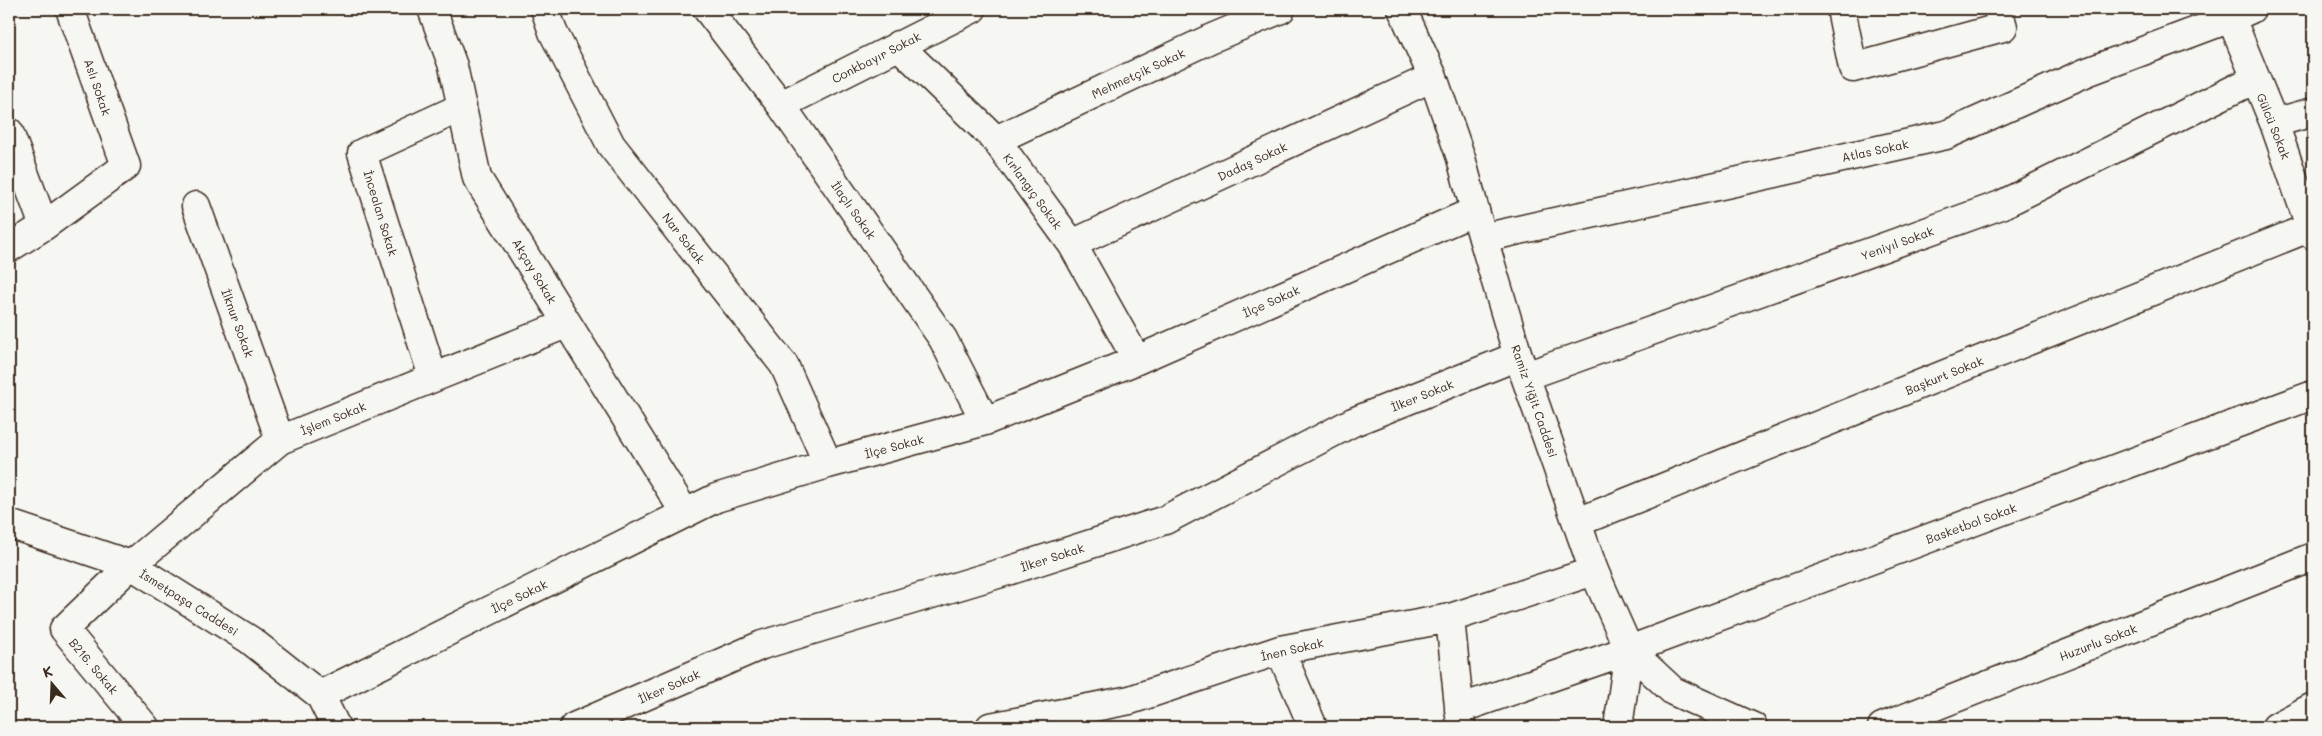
<svg xmlns="http://www.w3.org/2000/svg" width="2322" height="736" font-family="Mali,sans-serif">
<style>
.lines{fill:none;stroke-linecap:round;stroke-linejoin:round}
.minor-casing{stroke:#3b2a1e;stroke-width:31}
.major-casing{stroke:#3b2a1e;stroke-width:31}
.minor{stroke:#f6f6f2;stroke-width:28}
.major{stroke:#f6f6f2;stroke-width:28}
.labels{text-anchor:middle;dominant-baseline:central;stroke-width:4.5;stroke-linejoin:round;paint-order:stroke}
.street-label{font-size:12px;fill:#3b2a1e;stroke:#f6f6f2}
</style>
<rect width="100%" height="100%" fill="#f6f6f2"/>
<filter id="ink" filterUnits="userSpaceOnUse"><feTurbulence type="fractalNoise" baseFrequency=".02" numOctaves="2"/><feDisplacementMap in="SourceGraphic" scale="10" xChannelSelector="R" yChannelSelector="G"/><feConvolveMatrix kernelMatrix="1 2 1 2 8 2 1 2 1" color-interpolation-filters="sRGB"/></filter>
<g filter="url(#ink)">
<g class="lines">
<defs>
<path id="minor" d="M432,9L453,66L477,178L685,513
M545,9L553,32L611,145L784,365L828,464
M707,9L781,105L943,339L985,421
M1841,9L1853,68L2003,27L1998,9
M2231,18L2274,123L2313,235
M898,45L996,140L1072,244L1137,360
M781,105L972,9
M2274,123L2313,112
M9,132L44,226
M996,140L1212,38L1281,9
M196,206L280,440
M1483,238L1946,135L2087,72L2231,18L2251,9
M1072,244L1433,77
M9,248L44,226L126,166L70,9
M1526,376L2001,205L2255,79
M433,377L362,153L462,107
M1578,522L2311,227
M1450,618L1461,726
M1280,650L1313,727
M320,695L716,498L828,464L985,421L1137,360L1475,211
M1459,709L1629,650L2313,395
M145,727L64,629L131,565L280,440L566,324
M574,727L762,645L1011,570L1165,520L1353,422L1518,356
M990,727L1130,700L1280,650L1450,618L1594,571
M1618,727L1629,650
M1882,727L2313,557
M2276,727L2313,707"/>
<path id="major" d="M1402,9L1433,77L1461,158L1475,211L1518,356L1594,571L1629,650L1673,691L1753,727
M9,524L131,565L250,640L320,695L336,727"/>
</defs>
<use href="#minor" class="minor-casing"/>
<use href="#major" class="major-casing"/>
<use href="#minor" class="minor"/>
<use href="#major" class="major"/>
</g>
</g>
<g class="labels">
<g class="street-label">
<text transform="translate(876 57) rotate(-27)">Conkbayır Sokak</text>
<text transform="translate(1138 73) rotate(-25)">Mehmetçik Sokak</text>
<text transform="translate(98 87) rotate(71)">Aslı Sokak</text>
<text transform="translate(2274 126) rotate(68)">Gülcü Sokak</text>
<text transform="translate(1875 150) rotate(-12)">Atlas Sokak</text>
<text transform="translate(1252 161) rotate(-25)">Dadaş Sokak</text>
<text transform="translate(1033 191) rotate(54)">Kırlangıç Sokak</text>
<text transform="translate(854 210) rotate(55)">İlaçlı Sokak</text>
<text transform="translate(381 213) rotate(73)">İncealan Sokak</text>
<text transform="translate(684 238) rotate(52)">Nar Sokak</text>
<text transform="translate(1897 243) rotate(-20)">Yeniyıl Sokak</text>
<text transform="translate(535 271) rotate(59)">Akçay Sokak</text>
<text transform="translate(1271 301) rotate(-24)">İlçe Sokak</text>
<text transform="translate(238 323) rotate(70)">İlknur Sokak</text>
<text transform="translate(1944 375) rotate(-22)">Başkurt Sokak</text>
<text transform="translate(1422 395) rotate(-22)">İlker Sokak</text>
<text transform="translate(1535 401) rotate(71)">Ramiz Yiğit Caddesi</text>
<text transform="translate(333 418) rotate(-22)">İşlem Sokak</text>
<text transform="translate(894 446) rotate(-15)">İlçe Sokak</text>
<text transform="translate(1971 523) rotate(-20)">Basketbol Sokak</text>
<text transform="translate(1052 557) rotate(-18)">İlker Sokak</text>
<text transform="translate(519 596) rotate(-26)">İlçe Sokak</text>
<text transform="translate(189 602) rotate(32)">İsmetpaşa Caddesi</text>
<text transform="translate(2098 642) rotate(-21)">Huzurlu Sokak</text>
<text transform="translate(1292 649) rotate(-13)">İnen Sokak</text>
<text transform="translate(94 666) rotate(50)">B216. Sokak</text>
<text transform="translate(669 686) rotate(-24)">İlker Sokak</text>
</g>
</g>
<rect width="2322" height="736" fill="none" stroke="#f6f6f2" stroke-width="30"/>
<rect x="15" y="15" width="2292" height="706" fill="none" stroke="#3b2a1e" stroke-width="2" filter="url(#ink)"/>
<g transform="translate(52 684) rotate(341)" stroke="#f6f6f2" stroke-width="4" paint-order="stroke">
<path d="M0-4L9 19L0 12L-9 19Z" fill="#3b2a1e"/>
<text y="-8" font-size="14" font-weight="bold" text-anchor="middle" fill="#3b2a1e">K</text>
</g>
</svg>
